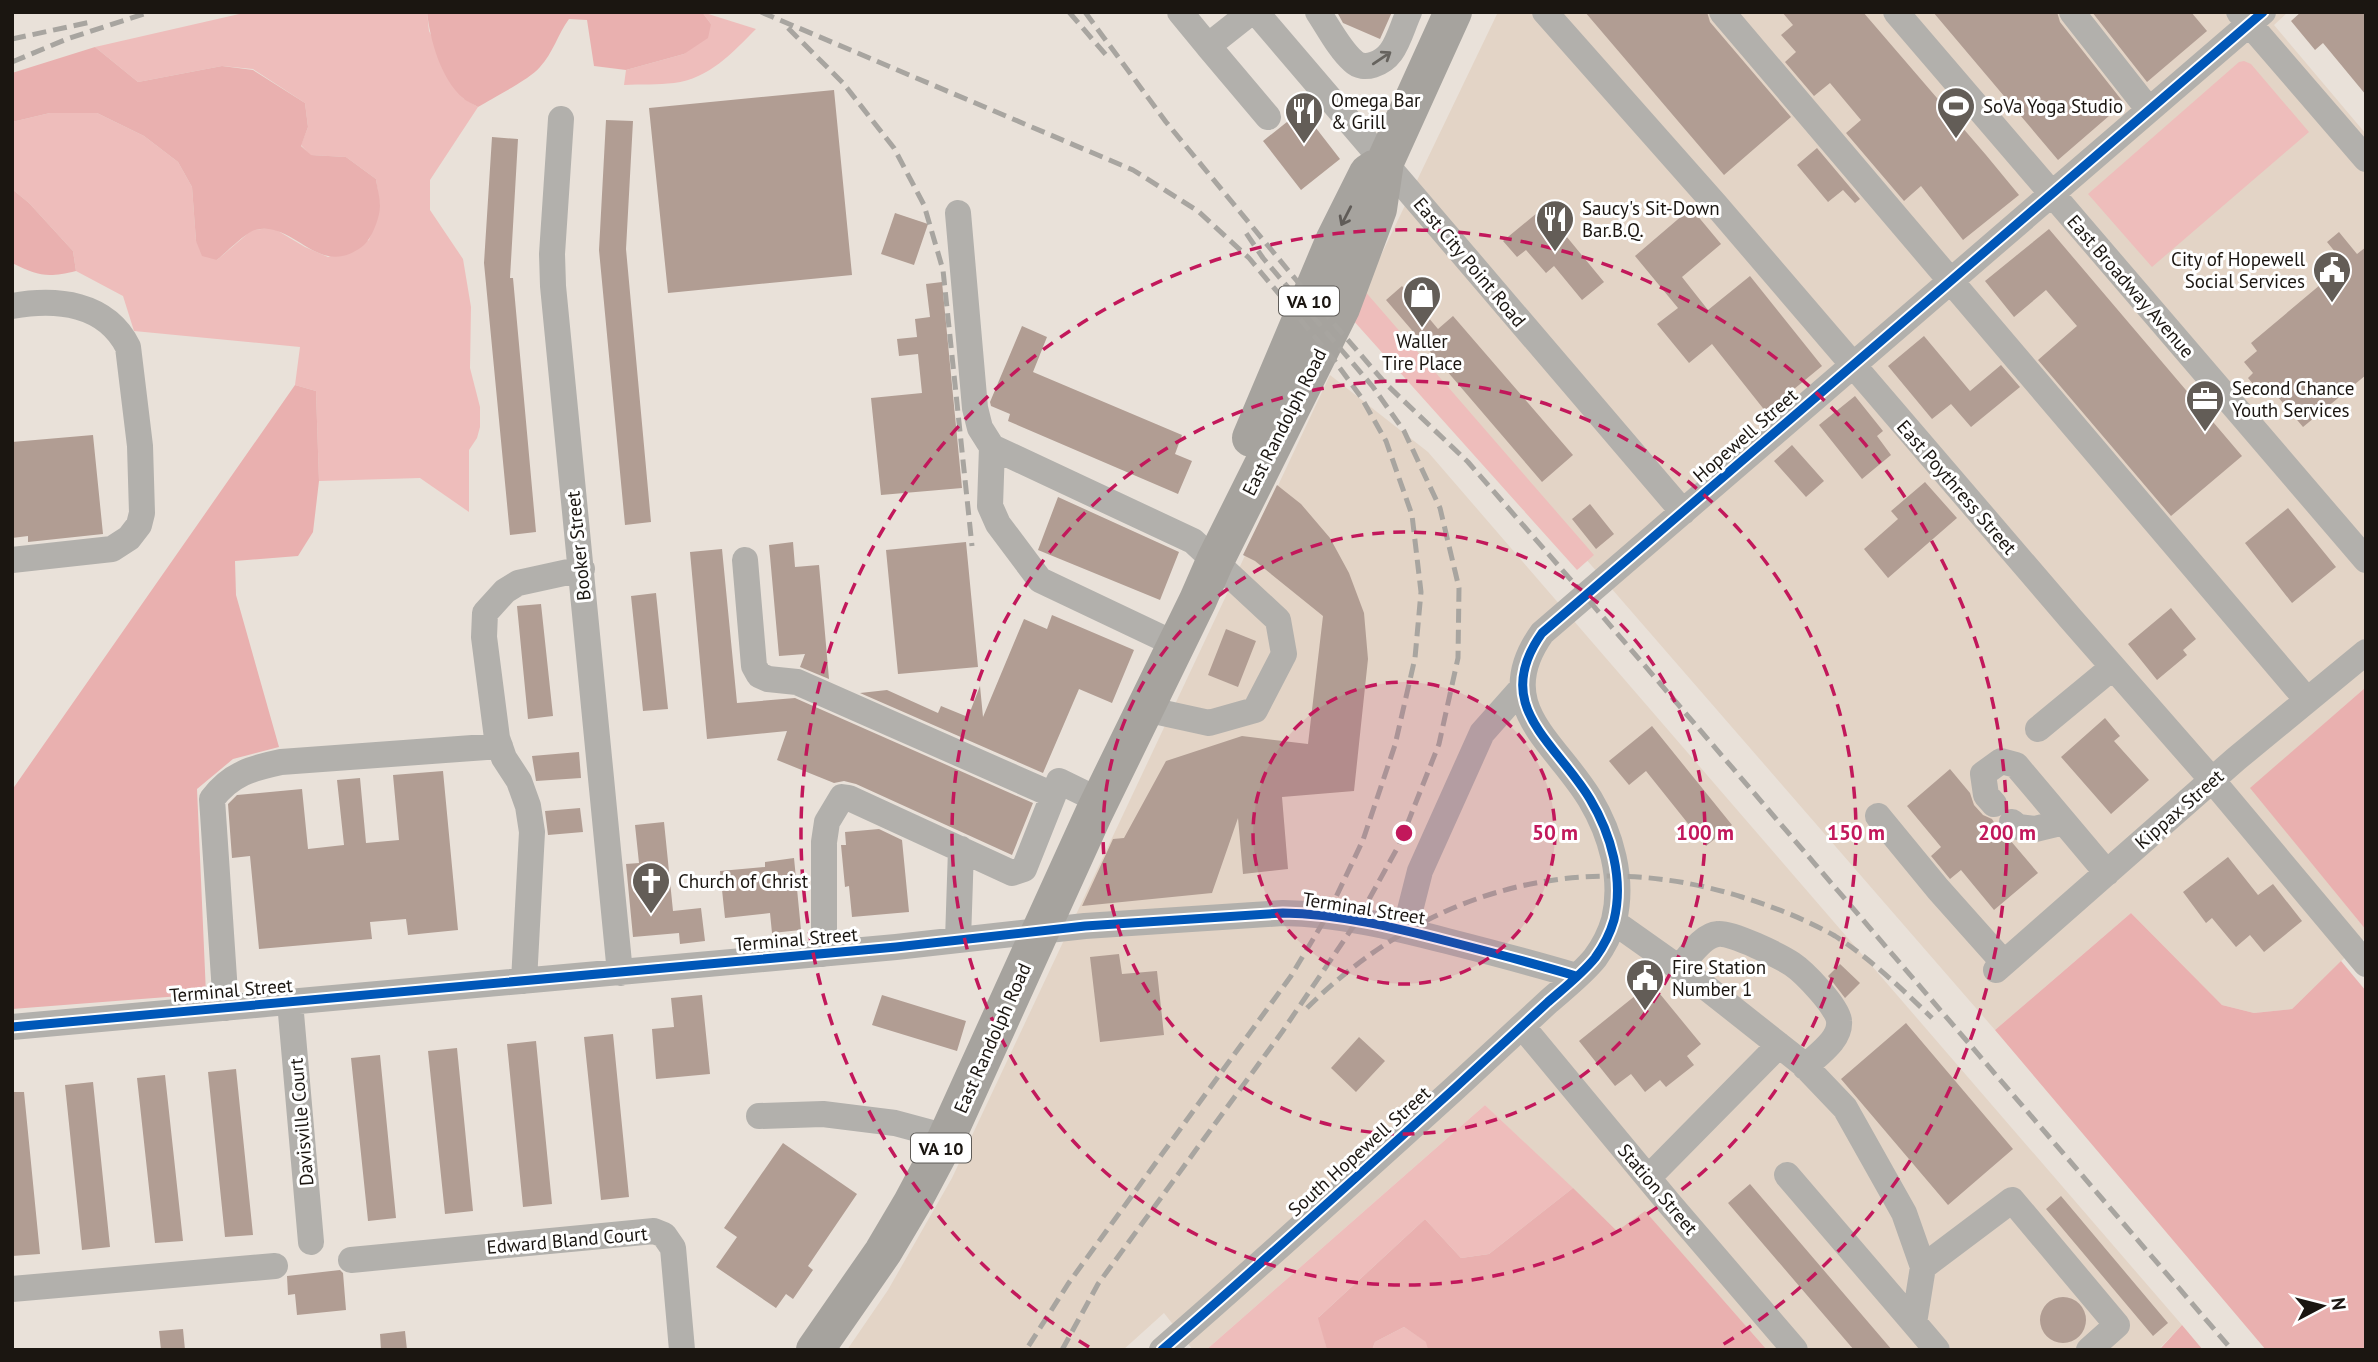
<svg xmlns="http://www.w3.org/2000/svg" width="2378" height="1362" font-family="'PT Sans',sans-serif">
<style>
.built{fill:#e3d4c6}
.green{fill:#eebdbb}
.forest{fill:#e9b0af}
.building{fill:#b19d93}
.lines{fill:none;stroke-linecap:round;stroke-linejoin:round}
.minor{stroke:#b2b0ac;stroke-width:26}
.highway{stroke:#a6a39e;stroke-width:38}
.rail{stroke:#a8a5a0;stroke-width:5;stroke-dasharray:14 7;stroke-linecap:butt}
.cycleway-casing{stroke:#fff;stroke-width:13}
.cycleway{stroke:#0057b8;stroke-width:9}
.oneway{stroke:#66635e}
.oneway2{stroke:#605c58}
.ring{fill:none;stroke:#c2185b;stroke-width:3.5;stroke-dasharray:12 9}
.labels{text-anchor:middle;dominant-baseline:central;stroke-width:6;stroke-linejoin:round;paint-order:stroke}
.shield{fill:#fff;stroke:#5f5c58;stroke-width:2}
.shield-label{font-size:18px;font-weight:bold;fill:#1b1611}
.poi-label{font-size:19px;fill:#1b1611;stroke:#fff;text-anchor:start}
.street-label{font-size:19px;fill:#1b1611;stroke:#fff}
.centre{fill:#c2185b;stroke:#fff;stroke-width:3.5}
.ring-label{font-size:21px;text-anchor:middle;font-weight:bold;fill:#c2185b;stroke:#fff;stroke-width:6;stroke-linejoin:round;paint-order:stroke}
</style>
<rect width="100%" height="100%" fill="#e9e1d9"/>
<path class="built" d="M1498,12H2288L2274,25L2366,134V687L2251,788L2366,930V937L2292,1009L2254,1013L2222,1005L2131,913L1995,1030L1360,299Z
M1330,375L1428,452L2182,1325L2161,1347L2163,1350H1767L1645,1212L1617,1231L1485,1105L1206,1350H1193L1164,1313L1123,1350H847L888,1290L952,1178Z"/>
<path class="green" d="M248,12H427L429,31L463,98L478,107L430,180V210L463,259L471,307L470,368L480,407V427L477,438L469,450V512L420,478L319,481L316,391L295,385L300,347L134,331L123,296L76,271L73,251L29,203L12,189V122L50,113H97L144,136L178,162L192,187L196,241L217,260L252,230L273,228L305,247L328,257L369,240L380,207L376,179L346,157L310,155L301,145L308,127L305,103L253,69L222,66L138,82L95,47Z
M702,12L756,29C733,52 709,79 674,83C658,85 641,84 624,85L626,70L684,54L711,24Z
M2244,61L2251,64L2309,132L2152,267L2088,194L2239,62Z
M1363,289L1594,555L1577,570L1352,319Z
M1485,1105L1573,1188L1489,1254L1461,1258L1425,1219L1319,1317L1327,1350H1206Z
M1404,1327L1427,1342L1428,1350H1372L1375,1342Z"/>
<path class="forest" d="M427,12H702L711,24L708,38L684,54L626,70L594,66L587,20L569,19C558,34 553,53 540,67C529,80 494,97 478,107C474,104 467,102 463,98C441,79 430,40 427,12Z
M95,47L138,82L222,66L253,70L305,103L308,127L301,146L311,155L346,157L376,179C377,187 380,197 380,206C380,217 372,238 364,245C319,282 295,219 255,230C248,231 224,254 217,260L202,256L196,241L192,187L178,162L144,136L97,113H50L12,122V73Z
M12,189L29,203L73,251L76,271C47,278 38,276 12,263Z
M295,385L316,391L319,481L313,532L298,556L235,561L236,595L279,747L233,759L197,789L206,994L12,1009V790Z
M2366,687V930L2250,788Z
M2131,913L2222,1005L2254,1013L2292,1009L2341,961L2366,991V1350H2266L1995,1030Z
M1573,1188L1617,1231L1645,1211L1767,1350H1428L1426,1342L1404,1327L1375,1342L1372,1350H1327L1318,1318L1425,1219L1461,1258L1489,1254Z
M2182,1325L2203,1350H2163L2161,1348Z"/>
<path class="building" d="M1337,12H1392L1380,39L1343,23Z
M1585,12H1707L1710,22L1791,117L1724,175Z
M1782,12H1863L1986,155L2019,195L1963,240L1921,186L1904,201L1846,133L1861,120L1830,83L1814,96L1785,62L1796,52L1781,35L1793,25Z
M1933,12H2057L2060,22L2124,103L2058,160Z
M2092,12H2191L2207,31L2147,82Z
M2301,12H2366V95L2323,43L2315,50L2291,21Z
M834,90L852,275L668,293L649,108Z
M1302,110L1340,159L1301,190L1263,141Z
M606,120L633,121L626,249L651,522L625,525L599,250Z
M492,137L518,139L510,278H513L536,532L510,535L484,263Z
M1817,148L1860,199L1855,203L1843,190L1828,202L1797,165Z
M1543,208L1604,282L1582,300L1554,266L1546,273L1526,250L1517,257L1503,241Z
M1691,208L1721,244L1682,277L1708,310L1750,276L1822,366L1766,412L1712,344L1689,363L1657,324L1678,308L1635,256Z
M895,213L928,224L914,265L881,254Z
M2049,229L2242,456L2171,516L2038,360L2077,326L2046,290L2014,317L1985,281Z
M2339,232L2357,254L2366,247V375L2303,427L2267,384L2259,391L2248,378L2253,373L2244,362L2257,351L2251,343L2345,264L2327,242Z
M942,282L962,488L881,495L871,398L922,393L918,354L899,356L897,339L917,337L915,319L930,317L926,284Z
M1402,286L1438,329L1453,316L1573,455L1542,482L1386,300Z
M1022,326L1047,337L1033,372L1182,435L1175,454L1192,461L1178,494L1008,421L1010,414L991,406L990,402Z
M1924,336L1970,391L2001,365L2020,387L1971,427L1951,404L1932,419L1888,366Z
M1855,396L1883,431L1877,436L1891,455L1862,479L1819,425Z
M93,435L103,534L28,542V536L12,538V442Z
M1792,445L1824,481L1806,497L1774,461Z
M1925,482L1957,518L1888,578L1864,549L1898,519L1891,511Z
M1277,485L1301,504L1330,538L1349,573L1364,613L1368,659L1354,791L1282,797L1288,869L1243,874L1238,818L1212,893L1082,906L1113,839L1124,838L1166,761L1242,736L1308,744L1323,616L1255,561L1243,555Z
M1058,497L1179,552L1160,600L1038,550Z
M1590,504L1614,534L1596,549L1572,519Z
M2288,508L2336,567L2292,603L2245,543Z
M793,542L795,567L819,565L829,679L800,667L805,654L779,656L769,545Z
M966,542L978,667L898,674L886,550Z
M722,549L737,703L795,698L1033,803L1012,855L856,784L844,781L834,783L777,760L787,731L707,739L690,552Z
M656,593L668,709L643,711L631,596Z
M541,604L553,716L528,719L517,606Z
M2171,608L2196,639L2183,650L2187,655L2157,680L2128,644Z
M1052,615L1134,650L1112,703L1079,689L1043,773L860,693L887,690L938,713L941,706L968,717L980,686L983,717L1024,619L1047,629Z
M1226,629L1256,641L1238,687L1208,675Z
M2105,718L2120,736L2114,741L2149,780L2111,814L2061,757Z
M1652,726L1732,825L1706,846L1646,771L1629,785L1609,761Z
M579,752L581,778L536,781L532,756Z
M1950,769L1970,793L1974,805L1983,815L1992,819L2001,834L2010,840L2038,873L1994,910L1961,870L1950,879L1931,856L1941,847L1907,806Z
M443,771L458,930L408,935L406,919L370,922L372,939L259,949L250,856L232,858L228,804L237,795L302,789L308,849L344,845L337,780L360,778L366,843L399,840L393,775Z
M580,808L583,832L548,835L545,811Z
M664,822L673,911L701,908L705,941L680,944L679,933L633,937L626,864L639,863L635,825Z
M879,829L902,840L909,912L852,917L849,886L845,887L841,845H846L845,832Z
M2228,857L2258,895L2273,884L2302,921L2264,952L2250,935L2236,947L2212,918L2206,923L2183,892Z
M794,858L801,930L772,933L770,913L725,918L720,871L765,867V862Z
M1119,954L1122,974L1157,971L1164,1035L1100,1042L1090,957Z
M1840,964L1860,983L1845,998L1828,976Z
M1651,983L1701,1044L1687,1056L1694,1065L1666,1087L1660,1080L1645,1092L1631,1074L1615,1086L1579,1041Z
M702,995L710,1074L656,1079L652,1029L674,1027L671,998Z
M882,995L966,1021L957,1051L872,1025Z
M1906,1023L2013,1149L1948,1205L1841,1079Z
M613,1034L629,1197L601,1200L584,1037Z
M1359,1037L1385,1061L1356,1092L1331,1068Z
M536,1041L552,1204L523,1207L507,1044Z
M457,1048L473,1211L445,1214L428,1051Z
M380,1055L396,1218L368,1221L351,1058Z
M236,1069L253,1235L225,1237L208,1072Z
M165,1075L183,1241L155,1243L137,1078Z
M93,1082L110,1247L82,1250L65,1085Z
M12,1092H24L40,1254L12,1256Z
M783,1143L857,1194L808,1266L813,1270L793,1299L786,1294L776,1308L716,1267L737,1237L724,1228Z
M1750,1184L1892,1350H1854L1728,1203Z
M2061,1196L2168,1323L2153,1336L2046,1209Z
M340,1270L343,1273L346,1310L297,1315L295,1294L288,1295L287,1276Z
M2040 1320a23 23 0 1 1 46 0a23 23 0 1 1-46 0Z
M183,1329L185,1350H161L159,1331Z
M405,1331L407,1350H381L380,1334Z"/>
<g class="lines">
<path class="minor" d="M1180,12L1208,46L1251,12
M1256,12L1683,512
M1318,12C1328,27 1340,50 1353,61C1364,72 1383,63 1391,52C1399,41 1403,25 1409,12
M1545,12L1715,204L2071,619L2212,780L2366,964
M1722,12L2307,700
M1896,12L2366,560
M2072,12L2149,110
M2239,12L2366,159
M1208,46L1268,117
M561,119L552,254L553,286L620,973
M958,213L975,408L980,428L992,447
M12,306C57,298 106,303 128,347L140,446L142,513L139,525L129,538L112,549L12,560
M745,560L754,666L759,675L768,679L797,682L1053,795
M1145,709L1209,723L1255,710L1284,654L1278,620L1193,541L992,447L990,506L998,524L1040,580L1177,645
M2038,729L2113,667
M1994,804L1986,795L1983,774L2001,761L2016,765L2107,873
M1878,816L1938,889L2004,963
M2012,822L2018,827L2035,829L2064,822
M1614,922L1703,985L1803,1064L1845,1108L1904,1213L1923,1267L1914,1323L1937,1350
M1405,930L1420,871L1482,733L1522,688
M958,940L961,849
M824,954V842L827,822L842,797L849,798L1012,873L1024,869L1059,781L1100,801
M1679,968C1689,957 1702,935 1718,934C1731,932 1780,956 1792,964C1804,972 1838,1007 1839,1021C1841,1040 1817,1055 1805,1067
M1996,970L2236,759L2366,652
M524,981L532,832L528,806L519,781L504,758L497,738L484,637L485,613L505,591L518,583L582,569
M290,1002L311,1242
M226,1008L212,799C231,774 252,768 281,762L500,746
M1522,1026L1668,1202L1795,1350
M12,1027L896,947L1085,926L1283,913C1339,914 1393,927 1447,941C1490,952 1533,963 1576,976
M759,1116L823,1114L895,1123L947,1137
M1787,1175L1914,1323
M1648,1178L1779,1045
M351,1260L654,1231L664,1235L673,1248L682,1350
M1923,1267L2012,1200L2117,1325L2089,1350
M12,1289L275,1266
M1162,1350C1261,1264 1358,1176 1455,1088C1486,1059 1517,1031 1548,1002C1564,988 1582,974 1595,958C1603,947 1610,934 1614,920C1624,879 1611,834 1590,799C1555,741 1490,706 1542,633L2263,12"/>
<path class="highway" d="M1251,438L1335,239L1368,173L1374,169
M815,1350L883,1252L912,1203L945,1141L1094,813L1198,600L1215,561L1341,308L1378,209L1385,162L1453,12"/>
<path class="rail" d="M761,12L1133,170L1198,211L1249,258L1334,360L1361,397L1386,441L1412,515L1421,592L1415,658L1395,745L1363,840L1327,916L1291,976L1068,1284L1026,1350
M1069,12L1106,55
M1085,12L1166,122L1297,281L1386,384L1468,462L1585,596L2232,1350
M788,28L843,83L894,148L924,205L943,270L972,546
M12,39L91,22
M12,62L67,39L150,12
M1307,1008C1426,890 1580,846 1742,897C1774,907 1805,919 1835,936C1871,959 1902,989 1932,1018
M1062,1350L1098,1284L1282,1032L1357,921L1399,845L1439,744L1458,658L1459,588L1440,508L1404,431L1373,387L1263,258L1244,230"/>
<defs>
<path id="cycleway" d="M12,1027L896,947L1085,926L1283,913C1339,914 1393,927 1447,941C1490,952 1533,963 1576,976
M1162,1350C1261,1264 1358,1176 1455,1088C1486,1059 1517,1031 1548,1002C1564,988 1582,974 1595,958C1603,947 1610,934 1614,920C1624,879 1611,834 1590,799C1555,741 1490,706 1542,633L2263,12"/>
</defs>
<use href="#cycleway" class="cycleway-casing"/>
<use href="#cycleway" class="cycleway"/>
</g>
<defs><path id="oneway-shaft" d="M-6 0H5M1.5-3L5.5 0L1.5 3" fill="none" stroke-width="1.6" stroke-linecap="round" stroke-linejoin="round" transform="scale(1.75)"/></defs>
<use class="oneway" href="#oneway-shaft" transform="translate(1382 58) rotate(-34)"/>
<use class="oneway2" href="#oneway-shaft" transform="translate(1346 216) rotate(117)"/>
<circle cx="1404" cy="833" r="151" fill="#c2185b" fill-opacity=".12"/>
<g class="ring">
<circle cx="1404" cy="833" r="151"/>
<circle cx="1404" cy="833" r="301"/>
<circle cx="1404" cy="833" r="452"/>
<path d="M1089 1347A603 603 0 1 1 1719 1347"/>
</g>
<defs>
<symbol id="stadium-pin" viewBox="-11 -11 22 30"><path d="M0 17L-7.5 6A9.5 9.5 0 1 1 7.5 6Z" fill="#635d57" stroke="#fff"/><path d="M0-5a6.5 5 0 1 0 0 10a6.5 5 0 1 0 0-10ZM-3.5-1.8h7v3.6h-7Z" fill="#fff"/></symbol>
<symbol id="restaurant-pin" viewBox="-11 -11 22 30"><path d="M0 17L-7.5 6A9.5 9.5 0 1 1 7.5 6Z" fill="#635d57" stroke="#fff"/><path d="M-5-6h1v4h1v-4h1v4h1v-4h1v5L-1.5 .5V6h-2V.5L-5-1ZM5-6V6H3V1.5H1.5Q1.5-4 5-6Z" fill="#fff"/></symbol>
<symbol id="civic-pin" viewBox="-11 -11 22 30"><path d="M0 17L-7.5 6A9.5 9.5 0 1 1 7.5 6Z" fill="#635d57" stroke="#fff"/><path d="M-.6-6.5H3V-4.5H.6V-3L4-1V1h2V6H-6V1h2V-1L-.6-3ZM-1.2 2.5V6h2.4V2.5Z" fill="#fff"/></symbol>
<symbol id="shop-pin" viewBox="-11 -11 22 30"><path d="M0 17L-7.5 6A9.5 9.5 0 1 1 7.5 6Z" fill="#635d57" stroke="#fff"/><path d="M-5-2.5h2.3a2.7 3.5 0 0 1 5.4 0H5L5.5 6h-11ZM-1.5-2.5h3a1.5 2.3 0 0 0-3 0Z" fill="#fff"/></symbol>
<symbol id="office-pin" viewBox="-11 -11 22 30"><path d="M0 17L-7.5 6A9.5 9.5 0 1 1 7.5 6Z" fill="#635d57" stroke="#fff"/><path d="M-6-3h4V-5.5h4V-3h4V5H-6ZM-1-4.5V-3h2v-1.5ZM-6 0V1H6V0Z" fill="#fff"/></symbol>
<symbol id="church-pin" viewBox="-11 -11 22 30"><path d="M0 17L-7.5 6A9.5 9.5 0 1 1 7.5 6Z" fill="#635d57" stroke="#fff"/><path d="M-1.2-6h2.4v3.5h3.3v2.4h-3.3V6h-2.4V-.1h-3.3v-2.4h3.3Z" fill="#fff"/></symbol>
</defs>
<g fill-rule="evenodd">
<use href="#stadium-pin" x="1934" y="84" width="44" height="60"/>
<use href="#restaurant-pin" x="1282" y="89" width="44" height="60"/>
<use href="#restaurant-pin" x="1533" y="197" width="44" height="60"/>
<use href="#civic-pin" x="2310" y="248" width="44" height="60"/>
<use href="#shop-pin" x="1400" y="273" width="44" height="60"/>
<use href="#office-pin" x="2183" y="377" width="44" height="60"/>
<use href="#church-pin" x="629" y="859" width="44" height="60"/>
<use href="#civic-pin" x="1623" y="956" width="44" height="60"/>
</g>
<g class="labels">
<g class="shield">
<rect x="1279" y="286.5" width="60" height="29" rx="5"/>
<rect x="911" y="1133.5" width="60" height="29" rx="5"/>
</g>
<g class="shield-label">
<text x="1309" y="301">VA 10</text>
<text x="941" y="1148">VA 10</text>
</g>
<g class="poi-label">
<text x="1331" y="100">Omega Bar<tspan x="1331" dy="22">&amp; Grill</tspan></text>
<text x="1983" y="106">SoVa Yoga Studio</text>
<text x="1582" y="208">Saucy's Sit-Down<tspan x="1582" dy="22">Bar.B.Q.</tspan></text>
<text x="2305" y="259" text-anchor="end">City of Hopewell<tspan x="2305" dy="22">Social Services</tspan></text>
<text x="1422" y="341" text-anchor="middle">Waller<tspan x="1422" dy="22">Tire Place</tspan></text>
<text x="2232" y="388">Second Chance<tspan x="2232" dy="22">Youth Services</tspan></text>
<text x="678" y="881">Church of Christ</text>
<text x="1672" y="967">Fire Station<tspan x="1672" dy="22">Number 1</tspan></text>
</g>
<g class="street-label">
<text transform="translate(1470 262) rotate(50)">East City Point Road</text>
<text transform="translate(2131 286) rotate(49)">East Broadway Avenue</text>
<text transform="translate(1284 422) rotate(-63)">East Randolph Road</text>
<text transform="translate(1745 435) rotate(-41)">Hopewell Street</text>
<text transform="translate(1957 487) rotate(49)">East Poythress Street</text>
<text transform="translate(578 546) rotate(-96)">Booker Street</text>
<text transform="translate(2179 809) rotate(-41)">Kippax Street</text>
<text transform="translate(1364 908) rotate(9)">Terminal Street</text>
<text transform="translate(796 939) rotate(-5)">Terminal Street</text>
<text transform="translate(231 990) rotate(-5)">Terminal Street</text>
<text transform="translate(992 1038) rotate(-66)">East Randolph Road</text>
<text transform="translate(301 1122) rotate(-95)">Davisville Court</text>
<text transform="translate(1359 1151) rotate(-42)">South Hopewell Street</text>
<text transform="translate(1658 1189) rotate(50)">Station Street</text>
<text transform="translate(567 1240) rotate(-5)">Edward Bland Court</text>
</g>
</g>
<circle cx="1404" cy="833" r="10" class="centre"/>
<g class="ring-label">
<text x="1555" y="840">50 m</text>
<text x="1705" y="840">100 m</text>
<text x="1856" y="840">150 m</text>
<text x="2007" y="840">200 m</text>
</g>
<rect width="2378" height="1362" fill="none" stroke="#1b1611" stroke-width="28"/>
<g transform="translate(2322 1306) rotate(83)" stroke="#ffffff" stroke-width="5" paint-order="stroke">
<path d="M0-5L12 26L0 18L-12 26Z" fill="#1b1611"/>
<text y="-10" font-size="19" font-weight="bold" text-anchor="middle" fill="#1b1611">N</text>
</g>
</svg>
